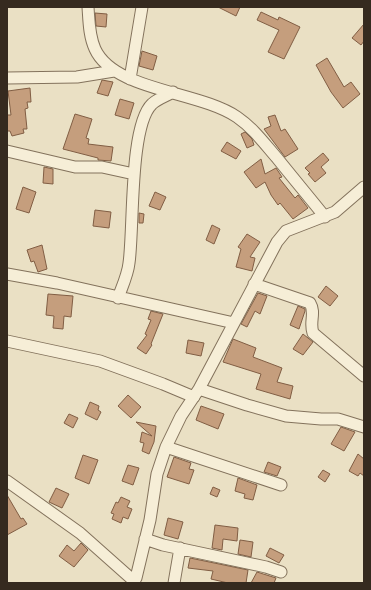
<svg xmlns="http://www.w3.org/2000/svg" width="371" height="590" font-family="'IBM Plex Serif',serif">
<style>
.building{fill:#c59e7d;stroke:#815e44}
.lines{fill:none;stroke-linecap:round;stroke-linejoin:round}
.minor-casing{stroke:#83725c;stroke-width:13}
.minor{stroke:#f6eed7;stroke-width:11}
</style>
<rect width="100%" height="100%" fill="#eae0c4"/>
<path class="building" d="M218,7H240L236,16Z
M261,12L278,20L279,17L300,27L284,59L268,52L279,30L257,20Z
M95,13L107,14L106,27L96,26Z
M364,24V41L361,45L352,38Z
M142,51L157,56L153,70L139,66Z
M327,58L344,87L351,82L360,94L343,108L331,92L316,65Z
M102,80L113,82L108,96L97,93Z
M30,88L31,102H27L28,108L25,109L27,129H23L24,133L12,136L10,131H7V115H11L8,91Z
M120,99L134,103L129,119L115,115Z
M75,114L92,119L86,138L89,139L88,144L113,147L111,161L98,160V158L63,149Z
M275,115L281,131L285,129L298,149L285,157L264,129L271,126L268,117Z
M245,132L252,139L254,145L247,148L241,134Z
M227,142L241,151L236,159L221,151Z
M323,153L329,160L321,167L326,173L315,182L308,174L310,173L305,168Z
M261,159L265,174L276,168L282,177L279,178L295,198L298,195L308,208L293,219L280,203L278,205L271,195L265,182L256,188L244,172Z
M44,167L53,169V184L43,183Z
M23,187L36,192L29,213L16,209Z
M155,192L166,197L160,210L149,206Z
M95,210L111,212L109,228L93,226Z
M139,213L144,214L143,223H139Z
M212,225L220,229L214,244L206,240Z
M247,234L260,242L250,257L255,258L252,271L236,267L241,249L238,247Z
M42,245L47,269L38,272L34,261L31,262L27,250Z
M326,286L338,296L330,306L318,297Z
M258,293L267,296L260,314L255,311L247,327L241,324Z
M48,294L73,296L71,317L64,316L63,329L53,328L54,316L46,315Z
M298,306L305,309V311L299,329L290,325Z
M151,311L163,314L151,344L152,345L146,354L137,348L147,335L145,334L151,320L148,319Z
M303,334L313,342L303,355L293,349Z
M233,339L256,348L253,357L282,368L277,382L293,386L290,399L256,389L261,374L223,362Z
M188,340L204,343L201,356L186,353Z
M128,395L141,407L131,418L118,406Z
M90,402L99,406L98,410L101,412L97,420L85,414Z
M201,406L224,414L218,429L196,420Z
M69,414L78,418L73,428L64,423Z
M136,422L156,426L154,442L149,454L142,451L144,443L140,442L142,432L152,436Z
M341,427L355,432L344,451L331,444Z
M358,454L364,459V476L360,473L358,476L349,471Z
M83,455L98,460L89,484L75,478Z
M174,457L191,463L189,469L194,470L189,484L167,477Z
M268,462L281,467L277,476L264,472Z
M128,465L139,468L133,485L122,481Z
M323,470L330,474L325,482L318,477Z
M238,478L257,485L253,500L244,498L245,494L235,491Z
M213,487L220,490L217,497L210,494Z
M56,488L69,494L62,508L49,502Z
M7,495L21,519L23,518L27,524L7,535Z
M121,497L130,501L127,507L132,509L128,519L123,517L121,523L112,519L114,514L111,513L116,502L118,503Z
M168,518L183,522L178,539L164,535Z
M215,525L238,528L237,541L223,539L222,550L212,548Z
M240,540L253,542L251,557L238,554Z
M81,543L88,550L74,567L59,556L67,545L74,551Z
M270,548L284,555L279,563L266,556Z
M190,558L248,570L246,583H228L211,579L213,571L188,568Z
M257,572L276,578L274,583H251Z"/>
<g class="lines">
<defs>
<path id="minor" d="M88,7C89,21 89,36 95,49C114,91 199,91 237,117C253,128 264,143 277,158C293,178 309,197 325,217
M7,78L77,77L114,71
M130,79L142,7
M7,151L75,167H102L134,174
M7,274L57,283L234,323
M254,284L310,303C316,313 309,322 313,333L364,376
M118,298C122,287 128,274 129,263C134,230 129,126 152,104C157,99 166,96 173,92
M7,341L100,361L163,384L194,397
M199,389L247,405L286,416L321,419H338L364,427
M166,447L281,485
M7,481L80,533L134,581
M145,539L163,545L266,567L281,572
M133,583L136,578L150,520L157,474L166,447L181,416L199,389L277,242L286,231L335,212L364,187
M174,583L180,548"/>
</defs>
<use href="#minor" class="minor-casing"/>
<use href="#minor" class="minor"/>
</g>
<rect width="371" height="590" fill="none" stroke="#352a1f" stroke-width="16"/>
</svg>
